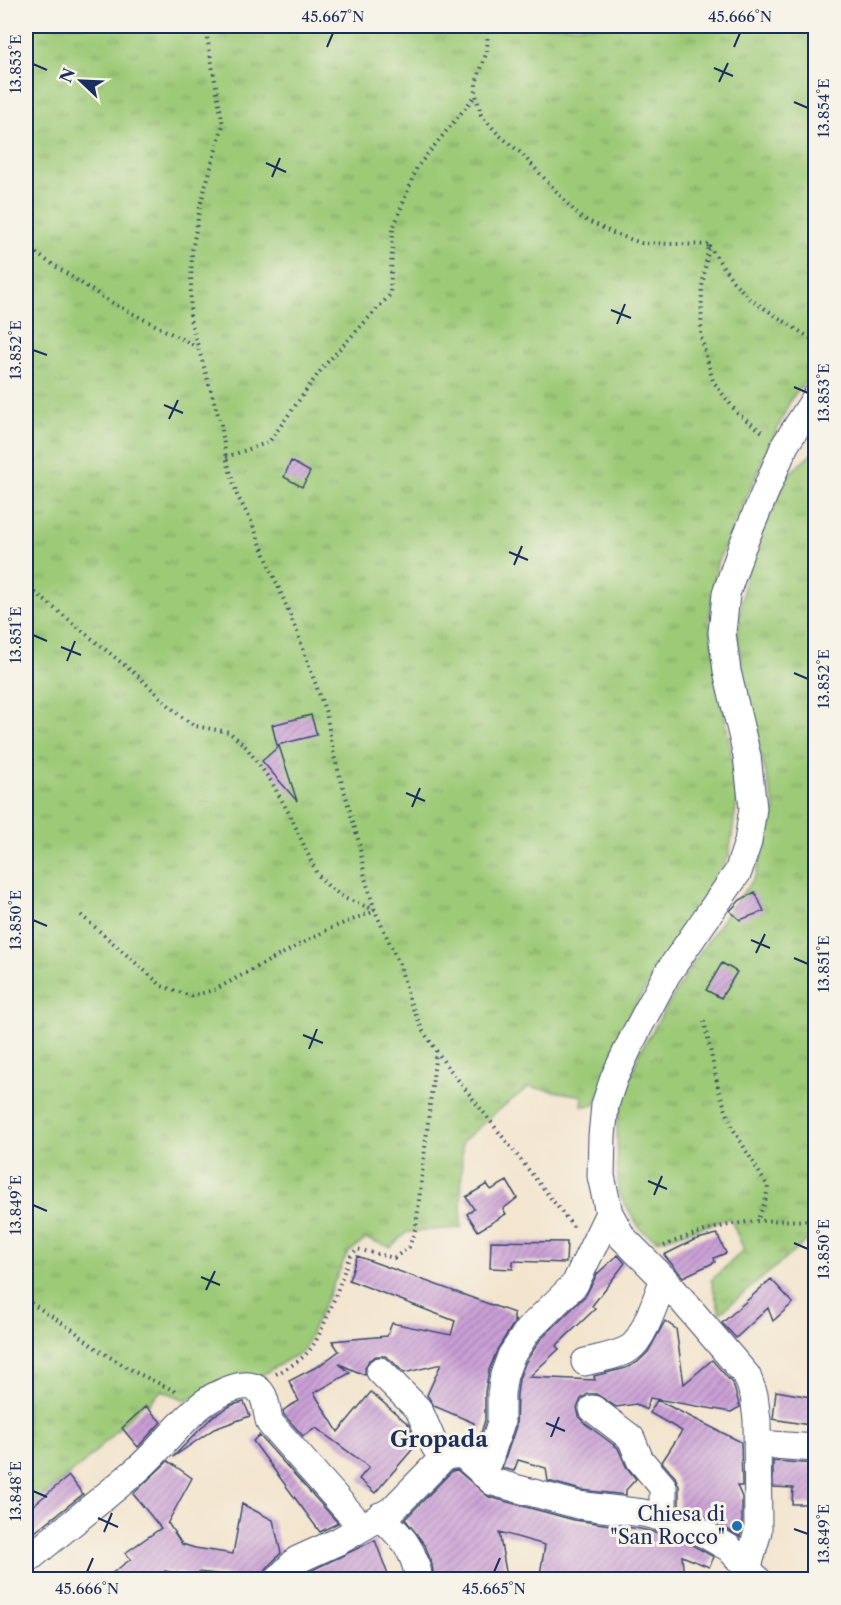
<svg xmlns="http://www.w3.org/2000/svg" width="841" height="1605" font-family="'Libre Caslon Text',serif">
<style>
.grass{fill:url(#grass-tufts);stroke:#5c7c6a;stroke-width:1.5}
.building{fill:url(#building-hatch)}
.lines{fill:none;stroke-linecap:round;stroke-linejoin:round}
.minor-casing{stroke:#3b4a6f;stroke-width:29}
.path{stroke:#3b4a6f;stroke-width:4;stroke-dasharray:1.5 4.5;stroke-linecap:butt}
.minor{stroke:#fff;stroke-width:27}
.ticks{fill:none;stroke:#1b2f5e;stroke-width:2}
.poi-dot{fill:#1f6fb2;stroke:#f7f3e8;stroke-width:2}
.labels{text-anchor:middle;dominant-baseline:central;stroke-width:6;stroke-linejoin:round;paint-order:stroke}
.poi-label{font-size:20px;fill:#1b2f5e;stroke:#f7f3e8;text-anchor:end}
.quarter-label{font-size:22px;font-weight:bold;fill:#1b2f5e;stroke:#f7f3e8}
.neatline{fill:none;stroke:#1b2f5e;stroke-width:2}
.ticks-label{font-size:15px;text-anchor:middle;fill:#1b2f5e}
</style>
<defs>
<pattern id="grass-tufts" width="24" height="20" patternUnits="userSpaceOnUse" patternTransform="scale(1.5)"><rect width="24" height="20" fill="#9dca77"/><path d="M3 7l-1-3M5 7V3M7 7l1-3M15 17l-1-3M17 17v-4M19 17l1-3" fill="none" stroke="#7fa465"/></pattern>
<pattern id="building-hatch" width="6" height="6" patternUnits="userSpaceOnUse" patternTransform="scale(1.5)"><rect width="6" height="6" fill="#ca9fd5"/><path d="M-1 1l2-2M0 6l6-6M5 7l2-2" fill="none" stroke="#a382b0"/></pattern>
</defs>
<rect width="100%" height="100%" fill="#f7f3e8"/>
<filter id="ink" filterUnits="userSpaceOnUse"><feTurbulence type="fractalNoise" baseFrequency=".0167" numOctaves="2"/><feDisplacementMap in="SourceGraphic" scale="12" xChannelSelector="R" yChannelSelector="G"/><feConvolveMatrix kernelMatrix="1 2 1 2 8 2 1 2 1" color-interpolation-filters="sRGB"/></filter>
<filter id="wash" filterUnits="userSpaceOnUse"><feTurbulence type="fractalNoise" baseFrequency=".008" numOctaves="4" result="noise"/><feDisplacementMap in="SourceGraphic" scale="24" xChannelSelector="R" yChannelSelector="G"/><feGaussianBlur stdDeviation="1.35" result="paint"/><feColorMatrix in="noise" values="0 0 0 0 0 0 0 0 0 0 0 0 0 0 0 0 0 1.4 0 .05"/><feComposite in="paint" operator="in"/></filter>
<g filter="url(#wash)">
<rect width="100%" height="100%" fill="#f3e4cd"/>
<path class="grass" d="M26,26H815V370L791,399L717,563L709,620L738,794L729,856L633,1008L595,1105L582,1106L583,1096L529,1087L496,1112L462,1142L461,1228L407,1232L391,1247L366,1239L347,1254L303,1351L255,1379L206,1391L185,1400L162,1390L148,1404L145,1402L85,1462L26,1509Z
M815,451V1240L809,1239L720,1313L711,1280L744,1250L730,1218L658,1241L640,1229L618,1192L617,1121L639,1053L693,963L725,916L755,877L775,808L752,723L737,634L747,564L789,474Z"/>
<g id="blocks">
<path class="building" d="M291,461L310,472L302,487L284,477Z
M311,715L317,735L277,745L272,725Z
M279,746L297,801L262,761Z
M755,892L764,911L740,920L730,911L740,900Z
M722,963L737,972L721,998L706,990Z
M507,1181L517,1198L503,1209L506,1214L478,1231L467,1214L474,1209L466,1197L487,1184L491,1190Z
M717,1234L726,1253L714,1258L715,1262L683,1277L664,1255L694,1240Z
M491,1241L567,1242L566,1263L513,1261V1269L490,1268Z
M618,1255L625,1263L592,1306L595,1309L556,1346L559,1349L529,1377L595,1380L594,1376L626,1368L638,1362L648,1352L665,1321L676,1329L684,1384L712,1360L733,1384L740,1407L731,1412L650,1398L646,1410L636,1404L616,1407L596,1394H588L581,1399L577,1408L579,1416L583,1422L618,1448L626,1466L636,1479L626,1490V1495L581,1490L548,1481L546,1468L518,1460L514,1471L502,1468L516,1426L517,1395L519,1379L525,1363L540,1340L586,1295L597,1274Z
M357,1256L514,1313V1322L516,1320L498,1348L489,1370L485,1392V1420L477,1446L471,1441L474,1423L434,1406L427,1395L441,1364L404,1373L391,1360L385,1356H376L369,1360L365,1368V1375L339,1364L350,1373L314,1393L338,1432L371,1392L408,1424L417,1444L375,1493L359,1479L369,1467L316,1428L303,1436L284,1415L283,1411L288,1407L299,1401L289,1381L320,1365L339,1351L332,1341L387,1336L392,1323L451,1335L455,1321L349,1280Z
M771,1279L793,1303L773,1321L768,1308L736,1338L722,1323Z
M776,1391L816,1398V1426L773,1419Z
M657,1400L741,1442L742,1486H737L742,1497V1529L740,1537L709,1518L679,1507V1486L675,1477L662,1462L682,1431L650,1413Z
M244,1402L250,1416L214,1429L173,1457L213,1416L232,1405Z
M146,1406L161,1422L138,1447L122,1428Z
M259,1435L338,1523L320,1532L253,1441Z
M168,1461L192,1478L167,1524L168,1523L182,1544L195,1548L233,1554L242,1504L273,1520L281,1553L266,1569L262,1580H233V1576L199,1572L198,1577L165,1571L153,1580H103L131,1559L125,1553L161,1528L133,1494Z
M773,1461L816,1464V1504H792L793,1488L773,1487Z
M457,1470L489,1497L574,1520L640,1529L658,1533L694,1546L714,1557L709,1567L682,1556L684,1580H539L545,1545L499,1532L507,1577L491,1580H434L432,1565L425,1545L405,1519L452,1471Z
M69,1476L83,1494L26,1539V1511Z
M375,1540L390,1580H300L306,1573Z"/>
</g>
</g>
<g filter="url(#ink)">
<use href="#blocks" fill-opacity="0" stroke="#3b4a6f" stroke-width="1.5"/>
<g class="lines">
<defs>
<path id="minor" d="M585,1362C600,1358 617,1356 630,1348C644,1339 657,1296 664,1279
M380,1371L419,1410L435,1447L445,1456
M593,1409L631,1438L640,1460L663,1487V1518
M758,1444L816,1448
M482,1473L489,1460L501,1422V1394L504,1375L511,1356L528,1330L575,1284L609,1213
M380,1516C401,1536 415,1549 419,1580
M26,1561C63,1530 102,1500 139,1468C162,1448 180,1421 204,1403C215,1395 236,1384 250,1386C268,1389 265,1410 270,1423L362,1527
M748,1567L758,1531L757,1420L754,1395L747,1376L664,1279L622,1237L609,1213L601,1176L602,1136L605,1105L614,1078L636,1032L667,974L738,872L748,842L753,808L747,756L727,671L722,633L726,594L742,547L785,445L816,397
M277,1580L297,1560L339,1541L392,1510L445,1456L462,1454L493,1482L578,1505L643,1513L663,1518L701,1532L729,1548L757,1579"/>
</defs>
<use href="#minor" class="minor-casing"/>
<path class="path" d="M205,26L223,125L201,202L192,251L190,319L221,425L226,457L237,495L251,521L297,632L326,713L334,756L359,842L365,878L375,911L400,966L410,1002L423,1031L444,1062L575,1229
M488,26L487,51L476,83V95L481,115L499,135L521,153L580,217L613,233L641,243L709,245L702,287L701,337L713,381L737,413L765,434
M709,246L733,281L750,299L816,342
M26,247L107,300L197,347
M226,457L269,442L323,367L390,295L393,229L417,167L475,96
M26,585L139,677L179,715L195,726L229,732L246,747L271,781L291,817L317,874L328,886L344,898L375,910
M81,915L162,986L191,996L214,990L329,929L375,911
M704,1021L719,1091L732,1127L768,1187L765,1202L757,1221
M664,1246C692,1233 728,1223 759,1221C778,1220 797,1221 816,1220
M31,1303L73,1330L98,1350L135,1372L179,1393
M276,1374C287,1368 299,1362 307,1353C322,1339 341,1279 349,1258L357,1249L394,1258L409,1247L416,1227L436,1051"/>
<use href="#minor" class="minor"/>
</g>
</g>
<path class="ticks" d="M327,47L333,33M734,47L740,33M33,64L47,70M714,68L733,76M719,82L728,63M794,102L808,108M266,163L286,172M272,177L280,158M611,310L631,318M617,324L625,304M33,350L47,355M794,387L808,393M164,405L183,413M169,419L178,400M509,552L528,560M514,565L522,546M33,635L47,641M61,647L81,655M67,661L75,641M794,673L808,679M406,793L425,801M412,807L420,788M33,920L47,926M751,940L770,948M756,953L765,934M794,958L808,964M303,1035L323,1043M309,1049L317,1029M648,1181L667,1189M654,1195L662,1176M33,1205L47,1211M794,1243L808,1249M201,1277L220,1285M206,1290L215,1271M546,1423L565,1431M551,1437L559,1417M33,1491L47,1497M98,1518L118,1527M794,1529L808,1534M104,1532L112,1513M87,1572L93,1558M494,1572L500,1558"/>
<circle class="poi-dot" cx="737" cy="1526" r="6"/>
<g class="labels">
<g class="poi-label">
<text x="725" y="1514">Chiesa di<tspan x="725" dy="23">"San Rocco"</tspan></text>
</g>
<g class="quarter-label">
<text x="439" y="1439">Gropada</text>
</g>
</g>
<rect width="841" height="1605" fill="none" stroke="#f7f3e8" stroke-width="66"/>
<g transform="translate(81 81) rotate(293)" stroke="#f7f3e8" stroke-width="4.5" paint-order="stroke">
<path d="M0-4.5L10 22L0 15L-10 22Z" fill="#1b2f5e"/>
<text y="-9" font-size="16" font-weight="bold" text-anchor="middle" fill="#1b2f5e">N</text>
</g>
<rect x="33" y="33" width="775" height="1539" class="neatline"/>
<g class="ticks-label">
<text x="333" y="22">45.667°N</text>
<text x="740" y="22">45.666°N</text>
<text transform="translate(16 64) rotate(-90)" y="5">13.853°E</text>
<text transform="translate(824 108) rotate(-90)" y="5">13.854°E</text>
<text transform="translate(16 350) rotate(-90)" y="5">13.852°E</text>
<text transform="translate(824 393) rotate(-90)" y="5">13.853°E</text>
<text transform="translate(16 635) rotate(-90)" y="5">13.851°E</text>
<text transform="translate(824 679) rotate(-90)" y="5">13.852°E</text>
<text transform="translate(16 920) rotate(-90)" y="5">13.850°E</text>
<text transform="translate(824 964) rotate(-90)" y="5">13.851°E</text>
<text transform="translate(16 1205) rotate(-90)" y="5">13.849°E</text>
<text transform="translate(824 1249) rotate(-90)" y="5">13.850°E</text>
<text transform="translate(16 1491) rotate(-90)" y="5">13.848°E</text>
<text transform="translate(824 1534) rotate(-90)" y="5">13.849°E</text>
<text x="87" y="1594">45.666°N</text>
<text x="494" y="1594">45.665°N</text>
</g>
</svg>
